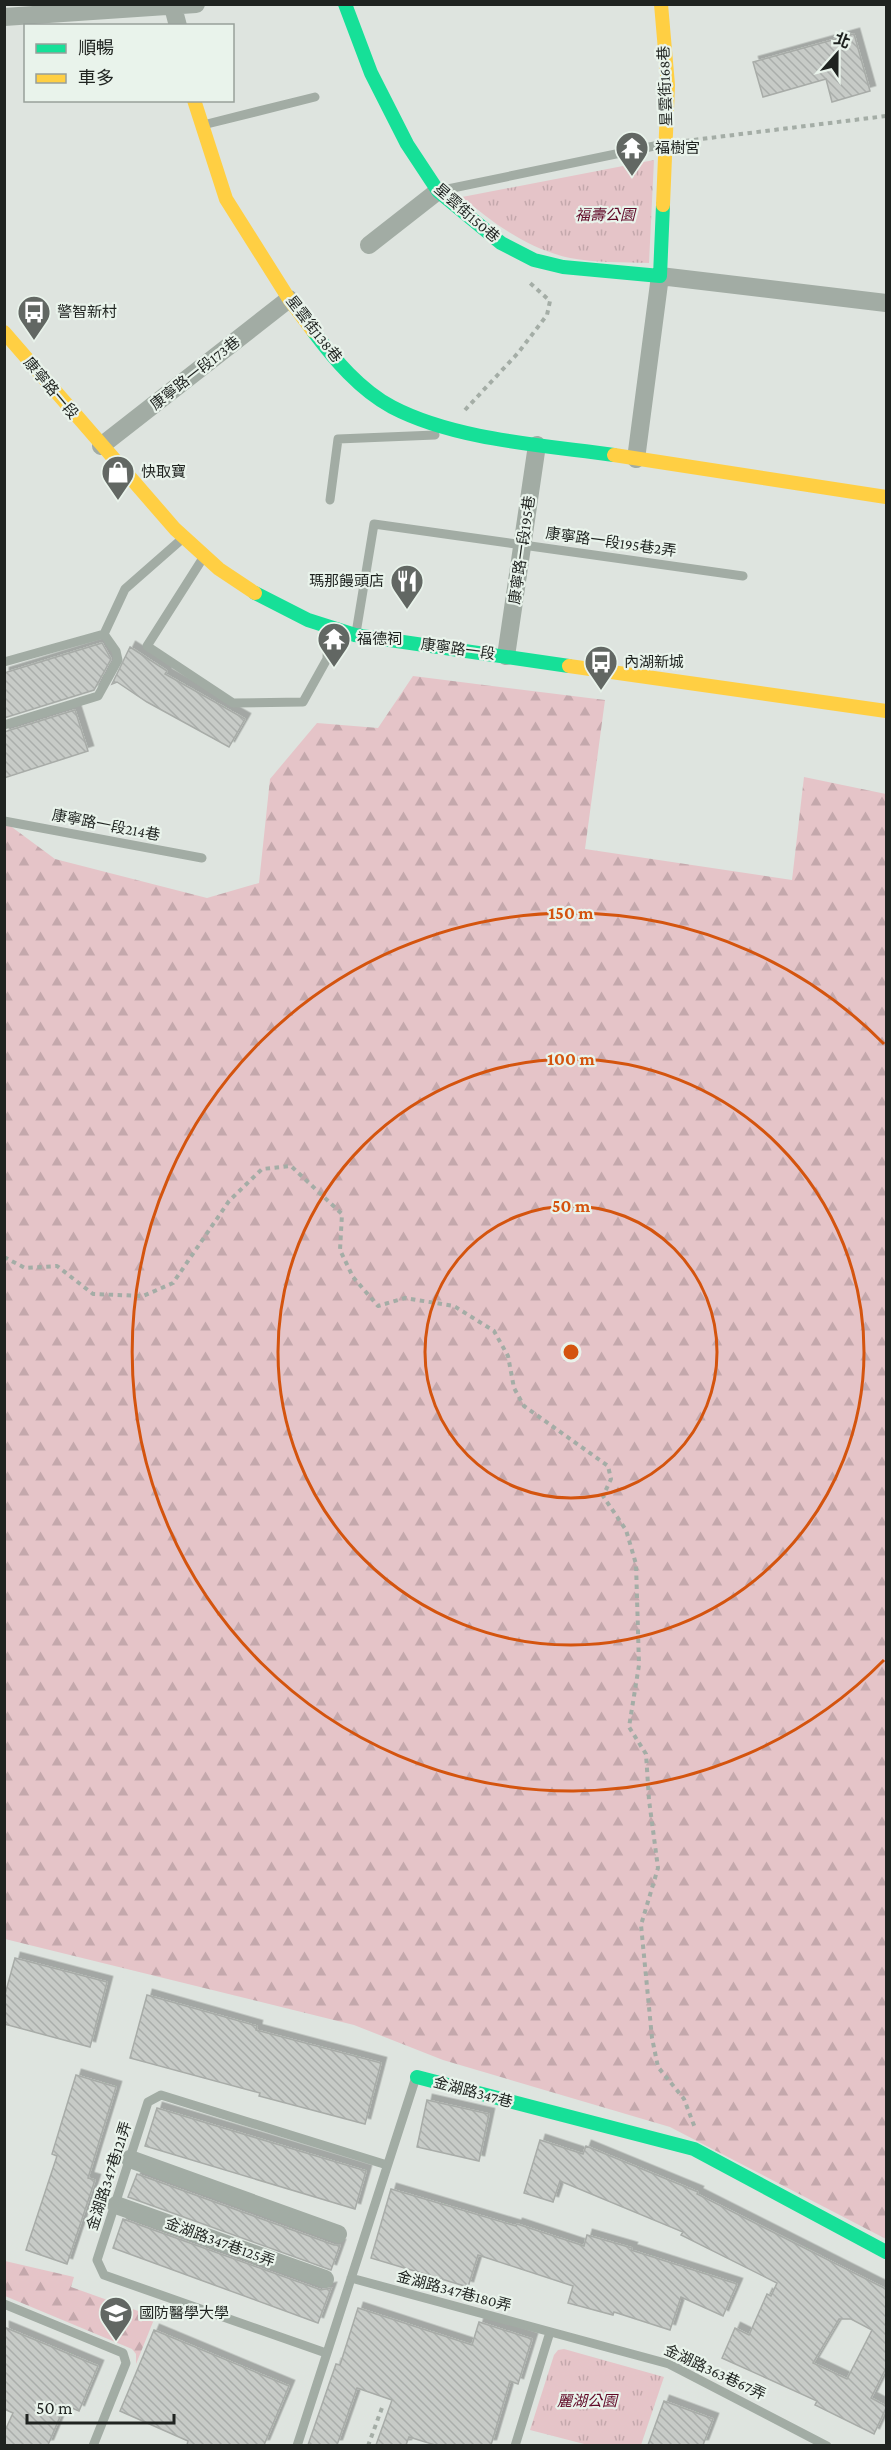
<svg xmlns="http://www.w3.org/2000/svg" width="891" height="2450" font-family="'Crimson Pro','Noto Sans TC',serif">
<style>
.forest{fill:url(#forest-firs)}
.park{fill:url(#park-tufts)}
.building{fill:url(#building-back-hatch);stroke:#a8aca8;stroke-width:1.5;fill-rule:evenodd;filter:url(#shadow)}
.lines{fill:none;stroke-linecap:round;stroke-linejoin:round}
.path{stroke:#a4ada6;stroke-width:4;stroke-dasharray:4.5 4.5;stroke-linecap:butt}
.lane{stroke:#a2aca4;stroke-width:9}
.street{stroke:#a2aca4;stroke-width:18}
.fast{stroke:#16e098;stroke-width:14}
.slow{stroke:#ffcf43;stroke-width:14}
.ring{fill:none;stroke:#d4540e;stroke-width:3}
.labels{text-anchor:middle;dominant-baseline:central;stroke-width:4.5;stroke-linejoin:round;paint-order:stroke}
.street-label{font-size:15px;fill:#1f2320;stroke:#e9f3eb}
.poi-label{font-size:15px;fill:#1f2320;stroke:#e9f3eb;text-anchor:start}
.park-label{font-size:15px;font-style:italic;fill:#610a28;stroke:#e9f3eb}
.centre{fill:#d4540e;stroke:#e9f3eb;stroke-width:3}
.ring-label{font-size:18px;text-anchor:middle;font-weight:bold;fill:#d4540e;stroke:#e9f3eb;stroke-width:4.5;stroke-linejoin:round;paint-order:stroke}
</style>
<defs>
<pattern id="forest-firs" width="22" height="20" patternUnits="userSpaceOnUse" patternTransform="scale(1.5)"><rect width="22" height="20" fill="#e5c4c8"/><path d="M5 1l3.5 6h-7zM16 11l3.5 6h-7z" fill="#c4a8ac"/></pattern>
<pattern id="park-tufts" width="24" height="20" patternUnits="userSpaceOnUse" patternTransform="scale(1.5)"><rect width="24" height="20" fill="#e5c4c8"/><path d="M3 7l-1-3M5 7V3M7 7l1-3M15 17l-1-3M17 17v-4M19 17l1-3" fill="none" stroke="#c4a8ac"/></pattern>
<pattern id="building-back-hatch" width="6" height="6" patternUnits="userSpaceOnUse" patternTransform="scale(1.5)"><rect width="6" height="6" fill="#c7cbc7"/><path d="M-1 5l2 2M0 0l6 6M5-1l2 2" fill="none" stroke="#aaaeab"/></pattern>
<filter id="shadow"><feDropShadow dx="5.5" dy="-5.5" stdDeviation="0" flood-color="#0004"/></filter>
</defs>
<rect width="100%" height="100%" fill="#dee4df"/>
<path class="forest" d="M413,676L605,700L585,849L792,880L804,777L886,794V2239L670,2127L443,2060L354,2025L5,1939V822L55,859L207,898L259,883L270,779L317,723L378,728Z
M5,2261L74,2277L71,2287L155,2317L136,2364V2354L132,2349L5,2296Z"/>
<path class="park" d="M654,160L649,263C623,262 595,263 570,258C528,249 494,224 462,197Z
M564,2349L664,2377L641,2445H588L530,2430L554,2355L558,2350Z"/>
<path class="building" d="M854,34L870,91L832,102L826,79L763,97L753,62Z
M102,643L111,659L94,690L4,718V673Z
M130,647L167,671L165,674L245,719L229,747L147,702L117,682L112,684Z
M75,710L88,751L4,778V732Z
M15,1958L107,1982L90,2047L4,2024V1998Z
M147,1995L257,2026L256,2030L381,2063L365,2124L259,2096L260,2093L130,2058Z
M76,2075L116,2087L88,2178L95,2180L67,2264L26,2250L57,2156L52,2154Z
M427,2100L489,2114L479,2161L417,2147Z
M157,2108L366,2171L355,2209L145,2146Z
M540,2140L583,2154L586,2146L698,2192L697,2194L886,2289V2368L871,2398L886,2406V2408L874,2434L815,2405L817,2401L722,2358L735,2328L749,2335L767,2294L771,2296L777,2283L681,2235L683,2232L560,2181L553,2202L524,2193ZM839,2319H851L872,2330L847,2379L813,2363Z
M137,2174L334,2245H340L331,2270L128,2197Z
M391,2189L516,2226L517,2224L584,2246L587,2235L632,2248L631,2250L737,2284L723,2316L681,2297L670,2330L614,2312L613,2315L568,2303L573,2286L478,2255L468,2287L371,2258Z
M123,2219L321,2290L331,2288L318,2323L113,2248Z
M358,2308L472,2345L479,2322L532,2339L518,2384L510,2381L491,2445H435L409,2437L406,2445H376L392,2400L357,2388L337,2445H308L336,2364L340,2365Z
M4,2327L98,2366L79,2411L65,2405L48,2445H4V2433L13,2413L4,2409Z
M154,2330L289,2386L264,2445H187L188,2441L120,2411Z
M664,2401L713,2419L703,2445H648Z"/>
<g class="lines">
<path class="path" d="M685,141L886,116
M465,410L518,353L547,315L550,301L530,283
M4,1257L25,1268L57,1266L93,1294L143,1296L173,1283L229,1201L262,1169L291,1166L342,1214L340,1250L353,1277L378,1306L405,1298L454,1306L494,1331L508,1356L514,1388L524,1406L608,1466L611,1479L603,1496L626,1530L636,1564L639,1665L629,1727L646,1754L649,1800L658,1868L641,1925L652,2038L658,2067L684,2099L695,2128
M368,2446L383,2405"/>
<path class="lane" d="M203,125L315,97
M443,190L664,144
M330,500L338,439L435,435
M203,558L147,646L233,703L303,702L327,659L328,629
M356,633L374,524L743,576
M4,662L104,634
M4,725L98,696L118,660L116,651L104,634L125,589L182,539
M4,821L202,858
M351,2278L669,2364L827,2446
M4,2304L123,2353L126,2363L93,2446
M326,2353L104,2275L97,2260L148,2102L161,2095L387,2165
M297,2446L416,2077
M515,2446L550,2332"/>
<path class="street" d="M173,7L178,26
M4,17L196,4
M369,245L438,191
M101,446L289,299
M636,459L660,276L886,303
M506,656L537,445
M130,2159L338,2234
M116,2205L325,2279"/>
<path class="fast" d="M345,4L371,73L407,144L438,191L501,243L534,260L563,267L660,276L663,205
M313,331C334,359 360,390 392,407C455,440 543,445 614,455
M255,593L308,620L355,635L569,666
M417,2077L694,2149L886,2252"/>
<path class="slow" d="M661,4L668,85L663,205
M194,100L226,199L289,299L313,331
M4,332L175,529L219,569L255,593
M614,455L886,497
M569,666L886,711"/>
</g>
<g class="ring">
<circle cx="571" cy="1352" r="146"/>
<circle cx="571" cy="1352" r="293"/>
<path d="M884 1660A439 439 0 1 1 884 1044"/>
</g>
<defs>
<symbol id="temple-pin" viewBox="-11 -11 22 30"><path d="M0 17L-7.5 6A9.5 9.5 0 1 1 7.5 6Z" fill="#626763" stroke="#e9f3eb"/><path d="M0-6L5-2H3V0L6.5 2.5H4V6H1.5V3h-3V6H-4V2.5H-6.5L-3 0V-2H-5Z" fill="#fff"/></symbol>
<symbol id="bus-pin" viewBox="-11 -11 22 30"><path d="M0 17L-7.5 6A9.5 9.5 0 1 1 7.5 6Z" fill="#626763" stroke="#e9f3eb"/><path d="M-5-6H5V4H4V6H2V4H-2V6H-4V4H-5ZM-3.5-4V0h7V-4ZM-3.5 1.2v1.5H-2V1.2ZM2 1.2v1.5H3.5V1.2Z" fill="#fff"/></symbol>
<symbol id="shop-pin" viewBox="-11 -11 22 30"><path d="M0 17L-7.5 6A9.5 9.5 0 1 1 7.5 6Z" fill="#626763" stroke="#e9f3eb"/><path d="M-5-2.5h2.3a2.7 3.5 0 0 1 5.4 0H5L5.5 6h-11ZM-1.5-2.5h3a1.5 2.3 0 0 0-3 0Z" fill="#fff"/></symbol>
<symbol id="restaurant-pin" viewBox="-11 -11 22 30"><path d="M0 17L-7.5 6A9.5 9.5 0 1 1 7.5 6Z" fill="#626763" stroke="#e9f3eb"/><path d="M-5-6h1v4h1v-4h1v4h1v-4h1v5L-1.5 .5V6h-2V.5L-5-1ZM5-6V6H3V1.5H1.5Q1.5-4 5-6Z" fill="#fff"/></symbol>
<symbol id="university-pin" viewBox="-11 -11 22 30"><path d="M0 17L-7.5 6A9.5 9.5 0 1 1 7.5 6Z" fill="#626763" stroke="#e9f3eb"/><path d="M0-5L7-2L0 1L-7-2ZM-4 1L0 2.5L4 1V4Q0 6-4 4Z" fill="#fff"/></symbol>
</defs>
<g fill-rule="evenodd">
<use href="#temple-pin" x="613" y="129" width="38" height="52"/>
<use href="#bus-pin" x="15" y="293" width="38" height="52"/>
<use href="#shop-pin" x="99" y="453" width="38" height="52"/>
<use href="#restaurant-pin" x="388" y="562" width="38" height="52"/>
<use href="#temple-pin" x="315" y="620" width="38" height="52"/>
<use href="#bus-pin" x="582" y="643" width="38" height="52"/>
<use href="#university-pin" x="97" y="2294" width="38" height="52"/>
</g>
<g class="labels">
<g class="street-label">
<text transform="translate(665 86) rotate(-92)">星雲街168巷</text>
<text transform="translate(467 213) rotate(41)">星雲街150巷</text>
<text transform="translate(314 329) rotate(52)">星雲街138巷</text>
<text transform="translate(195 373) rotate(-38)">康寧路一段173巷</text>
<text transform="translate(51 388) rotate(50)">康寧路一段</text>
<text transform="translate(611 542) rotate(8)">康寧路一段195巷2弄</text>
<text transform="translate(522 550) rotate(-82)">康寧路一段195巷</text>
<text transform="translate(458 649) rotate(8)">康寧路一段</text>
<text transform="translate(106 825) rotate(11)">康寧路一段214巷</text>
<text transform="translate(473 2092) rotate(15)">金湖路347巷</text>
<text transform="translate(109 2176) rotate(-72)">金湖路347巷121弄</text>
<text transform="translate(220 2242) rotate(20)">金湖路347巷125弄</text>
<text transform="translate(454 2291) rotate(15)">金湖路347巷180弄</text>
<text transform="translate(715 2372) rotate(25)">金湖路363巷67弄</text>
</g>
<g class="poi-label">
<text x="655" y="148">福樹宮</text>
<text x="57" y="312">警智新村</text>
<text x="141" y="472">快取寶</text>
<text x="384" y="581" text-anchor="end">瑪那饅頭店</text>
<text x="357" y="639">福德祠</text>
<text x="624" y="662">內湖新城</text>
<text x="139" y="2313">國防醫學大學</text>
</g>
<g class="park-label">
<text x="605" y="215">福壽公園</text>
<text x="587" y="2401">麗湖公園</text>
</g>
</g>
<circle cx="571" cy="1352" r="9" class="centre"/>
<g class="ring-label">
<text x="571" y="919">150 m</text>
<text x="571" y="1065">100 m</text>
<text x="571" y="1212">50 m</text>
</g>
<rect width="891" height="2450" fill="none" stroke="#1f2320" stroke-width="12"/>
<rect x="24" y="24" width="210" height="78" fill="#e9f3eb" stroke="#98a09a" stroke-width="1.5"/>
<rect x="36" y="44" width="30" height="9" fill="#16e098" stroke="#98a09a" stroke-width="1.5"/>
<text x="78" y="54" font-size="18" fill="#1f2320">順暢</text>
<rect x="36" y="74" width="30" height="9" fill="#ffcf43" stroke="#98a09a" stroke-width="1.5"/>
<text x="78" y="84" font-size="18" fill="#1f2320">車多</text>
<g transform="translate(837 54) rotate(21)" stroke="#e9f3eb" stroke-width="4.5" paint-order="stroke">
<path d="M0-4.5L10 22L0 15L-10 22Z" fill="#1f2320"/>
<text y="-9" font-size="16" font-weight="bold" text-anchor="middle" fill="#1f2320">北</text>
</g>
<path d="M27 2414v9h147v-9" fill="none" stroke="#1f2320" stroke-width="3"/>
<text x="36" y="2414" font-size="18" fill="#1f2320" stroke="#e9f3eb" stroke-width="4.5" paint-order="stroke">50 m</text>
</svg>
